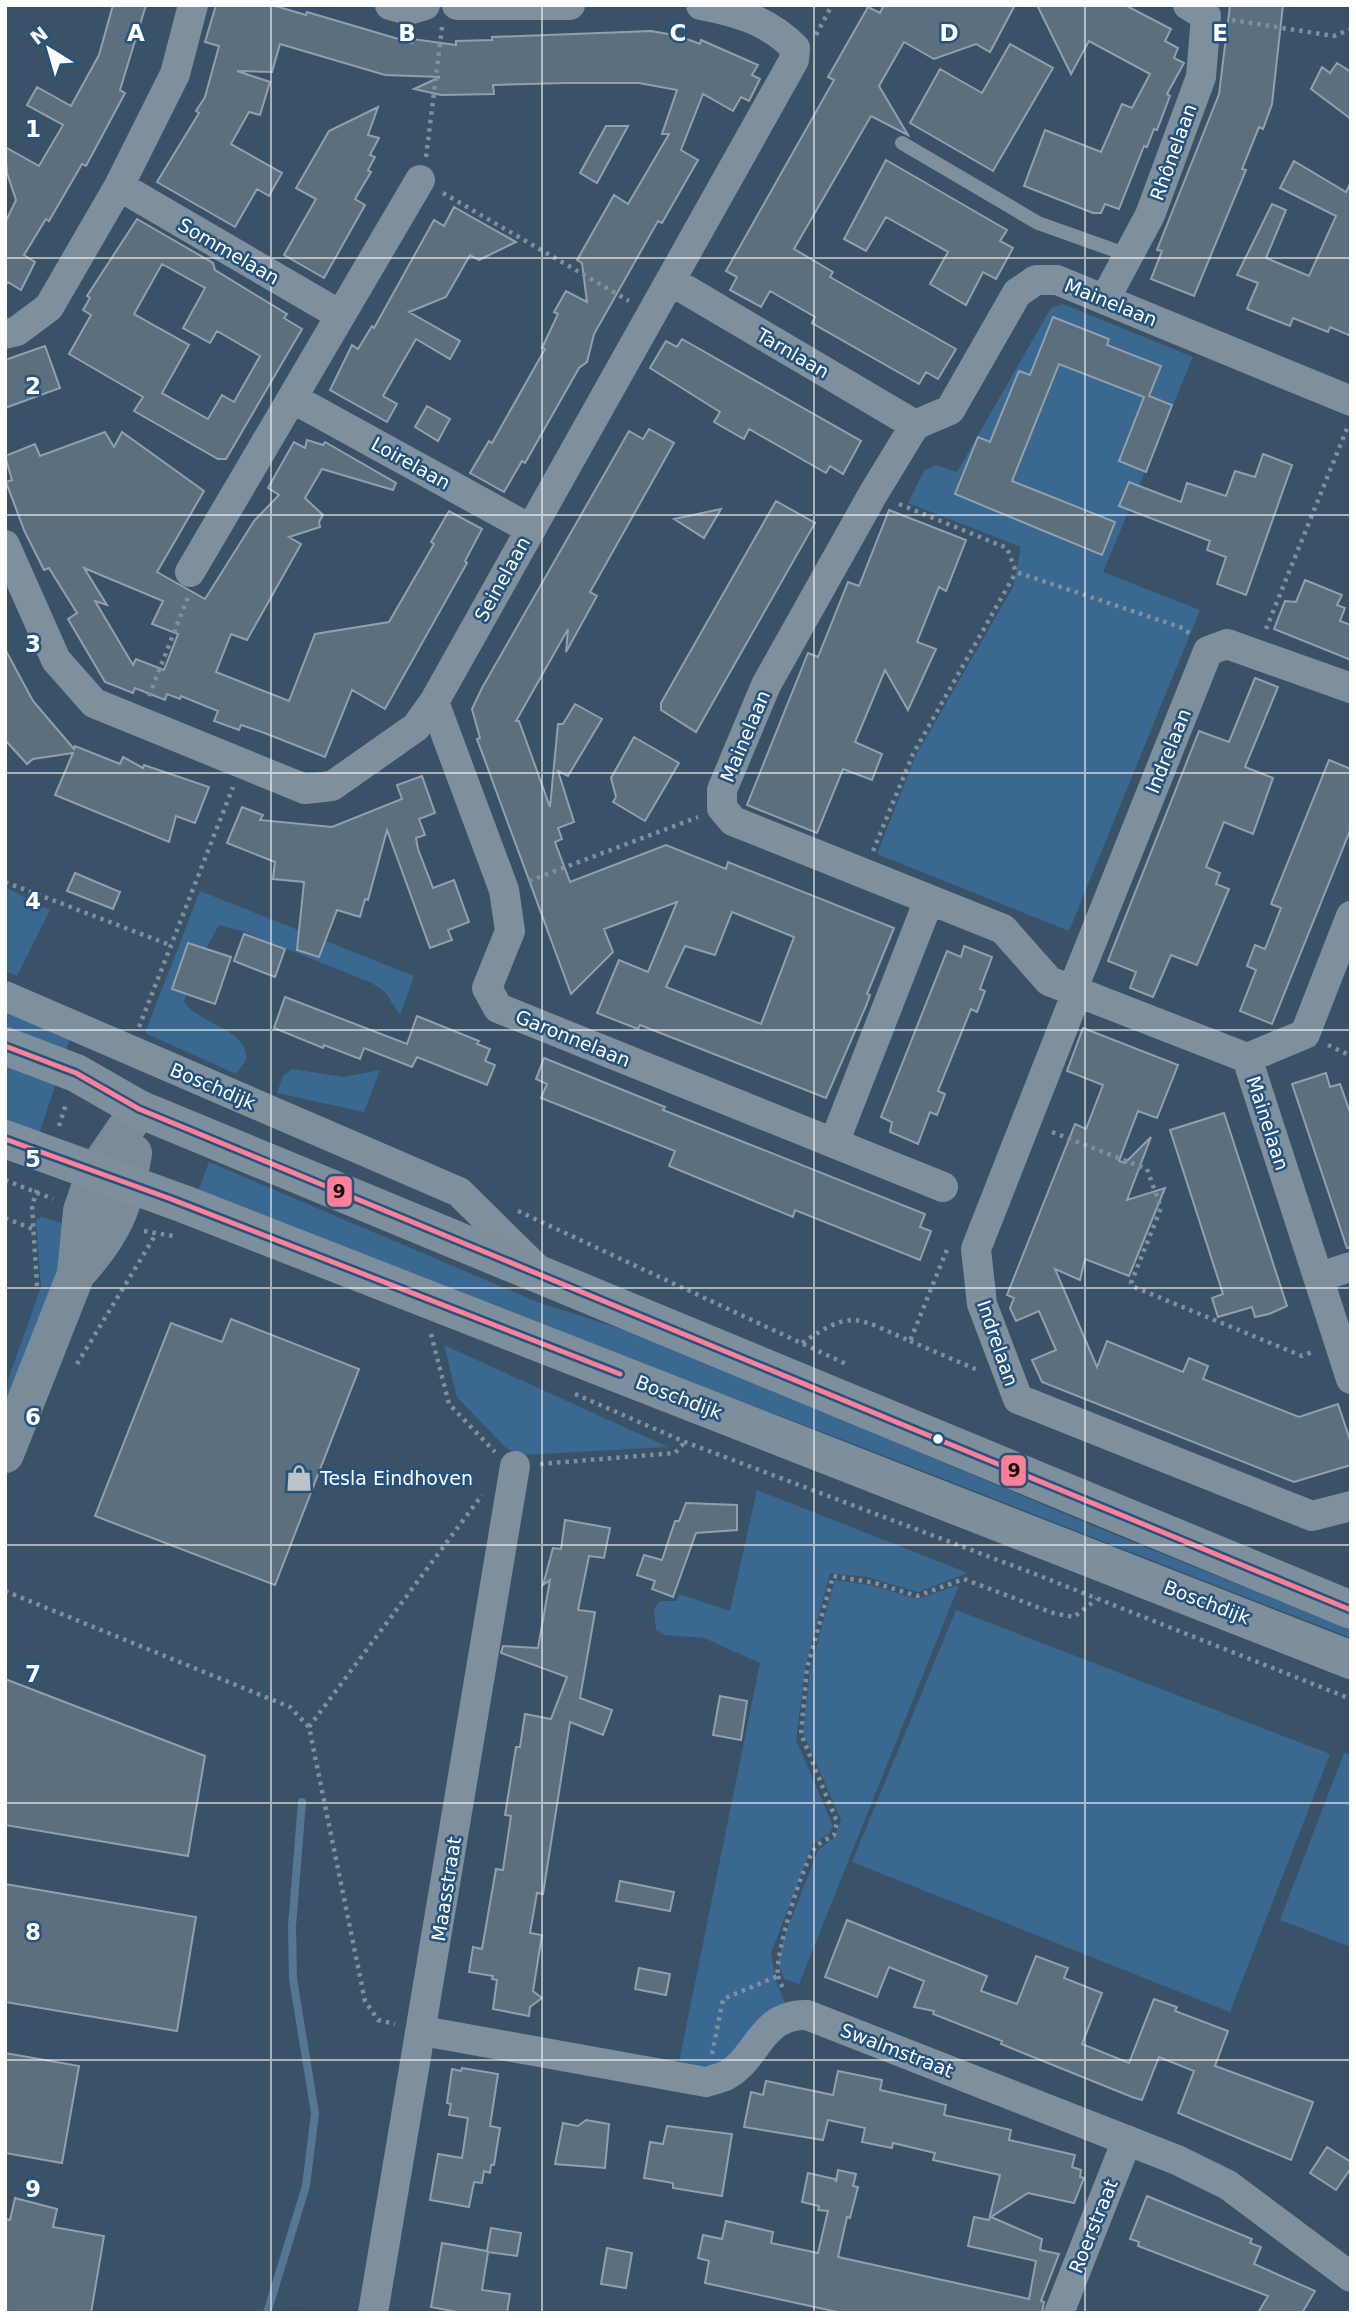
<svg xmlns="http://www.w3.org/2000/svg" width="1356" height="2318" font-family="'DejaVu Sans',sans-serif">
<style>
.green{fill:#3a6891}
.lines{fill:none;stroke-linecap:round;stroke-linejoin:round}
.stream{stroke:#577692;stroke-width:8}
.building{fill:#5c6f7f;stroke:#91a0ad;stroke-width:2;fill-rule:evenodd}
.path{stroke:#7e8f9e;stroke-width:4.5;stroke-dasharray:3.5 5;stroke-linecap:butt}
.lane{stroke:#7e8f9e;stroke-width:14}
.street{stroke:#7e8f9e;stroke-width:30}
.secondary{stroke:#7a8c9a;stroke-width:38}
.primary{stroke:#7d8e9d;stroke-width:38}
.bus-1-casing{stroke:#26537b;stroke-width:10}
.bus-1{stroke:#ff8098;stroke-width:5}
.grid{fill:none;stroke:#fff;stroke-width:2;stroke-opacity:0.55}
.bus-dot{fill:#fff;stroke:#26537b;stroke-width:2.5}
.labels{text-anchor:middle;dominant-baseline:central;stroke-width:5;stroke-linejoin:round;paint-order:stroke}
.street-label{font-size:19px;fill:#fff;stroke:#26537b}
.poi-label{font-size:19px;fill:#fff;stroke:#26537b;text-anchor:start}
.grid-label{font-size:23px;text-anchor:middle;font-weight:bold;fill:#fff;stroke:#26537b;stroke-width:5;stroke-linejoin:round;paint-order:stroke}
.line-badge{stroke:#26537b;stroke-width:2.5}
.pale-badge-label{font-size:19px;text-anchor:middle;font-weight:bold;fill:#111}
</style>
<rect width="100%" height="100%" fill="#3a5267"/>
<path class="green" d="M1063,304L1193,357L1103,572L1200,610L1069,931L877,854L915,757L1013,587L1021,547L908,503L924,471L936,465L957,472L1051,308Z
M5,887L50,910L17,976L5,971Z
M200,891L414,976L400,1015L385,992L372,983L242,931L219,925L203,954L184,1001C198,1025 249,1028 246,1060L236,1074L145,1033Z
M5,1012L70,1039L65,1053L5,1028Z
M5,1062L56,1083L39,1134L5,1120Z
M292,1069L344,1077L380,1070L364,1112L277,1093L283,1076Z
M209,1162L540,1303L690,1351L781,1394L1103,1530L1351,1630V1638L867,1449L197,1194Z
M42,1217L68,1225L66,1257L5,1405L9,1377L41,1287L36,1220Z
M444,1345L668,1447L523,1455L506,1448L457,1397Z
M757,1490L968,1573L918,1592L867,1577L830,1573L805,1668L796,1740L833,1826L830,1833L813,1844L771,1953L776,1981L785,2003L768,2012L722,2064L712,2068L679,2062L760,1663L704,1638L666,1635L656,1630L654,1609L660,1601H677L679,1594L730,1611Z
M835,1580L874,1586L917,1599L959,1585L799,1984L784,1979L778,1963L783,1940L818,1850L835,1837L841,1820L803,1733L810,1669Z
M956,1610L1330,1754L1230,2012L852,1862Z
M1344,1753L1351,1755V1947L1280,1920Z"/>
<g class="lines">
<path class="stream" d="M267,2313L306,2186L315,2113L293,1979L292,1926L302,1802"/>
</g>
<path class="building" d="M113,5H146L120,90L125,93L86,166L82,164L49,221L46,219L24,255L35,262L21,290L8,282L5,286V223L16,200L7,173L5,147L39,166L63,125L27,105L37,87L71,106L99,55Z
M216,5H272L306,15L307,12L412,43L413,39L456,45V41L492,40V37L651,31L679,36L700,44L701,40L758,65L752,75L760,79L749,101L741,97L733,111L703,94L681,150L698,160L662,223L658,221L594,334L587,362L579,368L525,463L522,461L504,492L470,473L489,441L492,443L545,349L542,348L558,314L554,312L566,291L587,302L582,263L577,260L614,195L628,204L669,134H662L677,90L639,83H566L493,85L494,94L441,95L414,89L440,77L385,75L280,44L272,72L237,71L270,82L260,115L249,112L231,144L282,173L269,196L257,189L235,227L157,182L199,113L196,111L205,97L219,46L205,42Z
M884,5H1015L990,52L976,44L934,59L904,42L879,86L908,135L871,116L794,249L833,272L830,277L956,349L938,379L926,372L919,384L812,323L815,317L770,291L761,307L730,290L737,277L726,271L834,80L828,77L868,7L880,13Z
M1037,5H1125L1171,29L1165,41L1178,48L1174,58L1184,63L1167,94L1170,96L1157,130L1154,129L1147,147L1144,146L1119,209L1105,204L1101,213H1093L1024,186L1045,130L1101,152L1122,104L1132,108L1150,74L1089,41L1071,74Z
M1230,5H1283L1272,104L1263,129L1259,127L1242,169L1246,170L1194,296L1151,279L1162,251L1157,250L1219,94Z
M1010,44L1053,68L993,171L910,123L940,69L982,93Z
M1337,63L1351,72V119L1311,89L1322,67L1330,73Z
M378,107L368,135L379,138L370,155L375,157L368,170L371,172L355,199L365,205L324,278L284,255L316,199L296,188L329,131Z
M606,126H628L597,183L580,173Z
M886,160L1007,230L1000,241L1013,248L996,279L983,272L966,305L930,284L948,252L886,217L866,251L844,239Z
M1294,161L1346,192L1351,182V336L1330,327L1328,332L1293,318L1290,326L1247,309L1258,283L1237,275L1272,204L1286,210L1266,258L1309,276L1336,216L1280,188Z
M454,207L516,242L479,260L470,255L446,297L409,312L460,341L450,359L416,339L383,396L397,404L387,422L330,390L352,345L358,349L372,326L374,328L434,220L444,226Z
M137,219L213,263L215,270L287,314L284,318L302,329L226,459H218L134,411L143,397L69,354L91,315L83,310L90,298L87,296ZM162,264L205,288L183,328L210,343L217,331L260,356L234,402L222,395L208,419L162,393L189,345L134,314Z
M1053,317L1109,339L1107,345L1161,366L1149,396L1172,405L1146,472L1119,461L1144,397L1059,364L1012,481L1115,522L1102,555L955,494L978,437L990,442L1019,371L1030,375Z
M682,339L861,441L843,474L830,466L826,473L749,429L744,439L714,422L720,412L650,368L666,341L677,347Z
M45,346L60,388L5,408V360Z
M427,406L450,419L438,441L415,427Z
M649,429L674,443L590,592L597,596L566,652L568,629L516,721H519L550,807L558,724H563L575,704L602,719L568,776L558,771L574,822L558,828L562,839L555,842L570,882L666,845L726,869L728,862L894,928L867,994L870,995L866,1006L826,1098L640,1025L638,1029L597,1013L619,960L648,972L677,902L604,929L613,952L571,994L477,739L480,738L472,709L482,688L629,431L643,439ZM732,912L794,937L761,1024L666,987L685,946L715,955Z
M105,432L114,447L122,432L204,491L157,572L205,599L254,521L279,495L268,488L294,442L305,448L307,440L323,445L325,442L396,483L393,490L322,469L305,498L323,515L319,522L320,527L289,537L301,544L247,640L231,634L216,672L289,701L315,634L389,622L434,544L431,542L449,511L482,529L465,561L467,563L385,709L352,690L325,757L262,732L241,725L239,730L214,721L218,711L181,696L180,699L167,694L165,700L135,688L133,693L105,682L68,619L77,613L49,568L44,570L24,530L6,482L12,480L5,456L35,444L40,456ZM84,568L163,601L152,624L178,634L164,670L136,659L133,665L95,601L107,605Z
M1263,454L1292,465L1246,595L1217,584L1226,557L1207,550L1210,541L1119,506L1129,482L1181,502L1187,483L1226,496L1235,471L1255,477Z
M776,501L815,523L696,732L661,710V703Z
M721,509L704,538L674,519Z
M889,510L966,540L946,591L939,587L917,642L936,649L908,710L885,670L855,742L882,754L872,780L843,769L817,833L747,805L808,653L818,657L848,582L859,586Z
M1305,580L1342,595L1337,605L1345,608L1340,621L1351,625V660L1274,629L1285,601L1296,602Z
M5,649L33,701L74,749L75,746L120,764L123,757L143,768L144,765L209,787L195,823L176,816L169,842L55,795L73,753L33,759L27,764L5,740Z
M1255,678L1278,687L1245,767L1273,778L1253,834L1224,822L1206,867L1220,873L1216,884L1229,889L1197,965L1171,955L1153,997L1130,988L1136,972L1108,961L1199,731L1229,742Z
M634,737L679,763L645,821L613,802L616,797L611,778Z
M1329,760L1351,769V828L1272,1024L1240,1011L1256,970L1247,966L1255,945L1265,949L1281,908L1271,904Z
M422,776L435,813L419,819L425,835L416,838L418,849L433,888L454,880L469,922L448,930L452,940L430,948L387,830L368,900L365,899L360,917L337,910L319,957L297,950L304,882L273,879L275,862L227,843L242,807L263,815L260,820L332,827L402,799L397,785Z
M75,873L120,892L113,909L67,891Z
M244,934L285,949L275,977L234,961Z
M188,943L231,957L215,1004L172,989Z
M964,946L992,957L980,989L985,991L977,1012L971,1009L938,1091L945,1094L937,1115L930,1112L918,1144L890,1132L892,1122L881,1117L947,951L961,957Z
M285,997L407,1044L417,1016L479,1041L477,1044L490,1049L485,1061L495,1065L487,1085L417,1057L412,1067L364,1048L360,1059L324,1045L323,1048L274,1028Z
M1083,1028L1178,1065L1157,1118L1138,1111L1119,1161L1125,1163L1151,1137L1127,1200L1165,1188L1129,1276L1085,1259L1080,1280L1055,1269L1097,1367L1107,1341L1183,1372L1189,1358L1208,1366L1203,1379L1299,1417L1338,1404L1351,1443V1465L1294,1482L1042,1382L1032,1360L1056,1350L1039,1311L1016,1321L1010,1308L1014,1298L1007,1295L1075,1124L1086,1129L1103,1085L1067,1071Z
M544,1058L665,1107L663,1110L925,1214L920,1227L931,1231L920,1260L795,1210L793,1217L669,1166L675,1151L541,1098L547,1084L536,1079Z
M1326,1073L1330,1087L1340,1084L1351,1115V1248H1347L1292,1084Z
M1224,1113L1287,1306L1269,1314L1255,1317L1252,1307L1218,1317L1212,1298L1223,1294L1170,1130Z
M231,1319L359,1369L275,1585L95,1516L171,1323L222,1342Z
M686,1503L737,1505V1530L696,1533L673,1597L652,1589L655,1581L637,1575L644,1555L662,1560L675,1521H679Z
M565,1520L610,1528L604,1558L589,1556L578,1610L595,1612L580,1698L612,1710L603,1735L570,1722L543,1894L537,1893L530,1933L542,1935L533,1991L542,1998L530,2007L529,2016L493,2009L497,1980L492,1979L493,1976L469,1972L473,1947L482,1949L496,1869L503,1870L511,1816L505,1815L516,1747H520L525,1714L551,1719L567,1677L501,1653L503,1646L538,1648L550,1580L543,1585L553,1548L561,1549Z
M5,1679L205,1756L188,1856L5,1825Z
M720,1696L747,1701L741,1740L713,1735Z
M620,1881L674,1892L670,1911L616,1901Z
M5,1884L196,1917L177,2031L5,2002Z
M847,1920L987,1976L981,1991L1017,2004L1036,1956L1068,1968L1064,1978L1102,1993L1082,2044L1129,2063L1154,1999L1177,2007L1175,2011L1228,2031L1215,2066L1313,2102L1291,2160L1178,2113L1194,2071L1159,2057L1142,2100L1132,2097L1001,2044L1002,2041L933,2014L934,2011L914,2007L924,1981L889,1967L877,1997L825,1977Z
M639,1968L670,1974L666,1995L635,1989Z
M5,2053L79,2066L62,2163L5,2153Z
M462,2068L498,2074L490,2126L500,2128L494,2165H491L490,2173L484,2171L482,2183L474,2182L469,2207L430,2200L438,2154L462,2158L468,2118L449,2115L451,2104L447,2103L452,2069L461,2071Z
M838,2071L882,2080L880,2090L946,2105L944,2115L1011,2130L1009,2140L1075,2155L1072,2167L1081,2170L1080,2177L1084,2178L1074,2203L1028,2193L991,2217L1042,2239L1040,2250L1059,2254L1041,2301L1044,2302L1042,2313H842L705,2283L709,2261L698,2258L703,2235L722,2239L726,2221L773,2232L771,2243L818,2253L828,2211L818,2210L819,2206L802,2202L808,2173L835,2179L836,2182L838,2170L856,2174L853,2186L858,2187L850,2218L847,2217L838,2257L1029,2299L1036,2261L968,2246L974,2217L989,2220L1000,2175L933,2160L935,2153L893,2143L892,2148L862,2142L865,2128L828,2120L823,2140L744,2127L751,2092L763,2095L766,2081L833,2095Z
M586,2120L609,2124L605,2168L555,2164L563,2123L578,2126Z
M667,2126L732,2134L722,2196L673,2188V2183L644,2178L650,2142L663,2144Z
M1327,2147L1351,2162V2168L1336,2190L1310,2173Z
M1147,2196L1252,2239L1250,2243L1261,2247L1254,2264L1315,2291L1302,2313H1258L1268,2296L1138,2246L1139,2242L1130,2239Z
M15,2198L57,2209L53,2227L104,2236L91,2313H5V2219L10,2220Z
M491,2228L521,2233L517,2256L488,2252L482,2290L510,2294L507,2313H462L431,2307L442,2243L487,2251Z
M607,2248L632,2253L626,2288L601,2284Z"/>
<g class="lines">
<path class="path" d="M1232,20L1334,36L1351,29
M816,35L832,5
M426,157L442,27
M443,193L629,301
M899,504L1007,548L1016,572L1183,628L1190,634
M1266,629L1348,426
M149,696L188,597
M873,851L913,754L1016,572
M529,881L698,817
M5,882L170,945
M139,1027L233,787
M1328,1045L1351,1056
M59,1126L66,1104
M1052,1132L1147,1169L1161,1208L1131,1283L1134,1287L1302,1356L1315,1351
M5,1180L53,1199
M518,1211L846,1364
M5,1218L33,1229
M144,1231L173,1236
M37,1286L32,1206L37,1190
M431,1334L449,1404L495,1452
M910,1341L980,1371
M802,1343C854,1308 856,1318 910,1341L948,1247
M77,1364L156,1234
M575,1394L685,1442L1035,1574L1351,1699
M540,1464L675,1453L685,1442
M5,1591L290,1707L309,1727L365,2001L378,2020L395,2024
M309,1727L482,1495
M778,1976L784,1991
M712,2054L723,1999L778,1976C774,1957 803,1861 816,1847C820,1842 829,1838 834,1835L837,1822L801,1734L807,1668L833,1576L875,1583L917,1596L964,1579L1053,1613L1074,1617L1097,1599"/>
<path class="lane" d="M902,143L1038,223L1128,255"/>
<path class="street" d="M390,5L408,10L425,5
M457,5H570
M119,186L340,315
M671,281L915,425
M1105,299L1150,215L1201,77L1206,16L1188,5
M5,334L17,331L49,307L119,186L175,74L193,5
M292,398L530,529
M1351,401L1057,280H1036L1017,293L950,410L915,425L873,494L766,685L722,790V808L733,821L1003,929L1049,981L1247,1058L1318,1277L1351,1267
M5,545L56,660L94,703L305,789L332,786L416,727L434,702L794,60L795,48C769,21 738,12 701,5
M190,572L420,180
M434,702L504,890L510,931L487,988L498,1008L943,1187
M1072,991L1208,651L1227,644L1351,688
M1077,992L976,1249L982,1304L1018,1399L1312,1516L1351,1506
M5,996L459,1192L538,1270
M1247,1058L1305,1034L1351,916
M834,1143L929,900
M1318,1277L1351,1379
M423,2031L706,2082C713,2080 721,2078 727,2075C759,2057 760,2014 807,2015L1177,2160L1228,2185L1351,2277
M373,2313L515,1466
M1059,2313L1127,2140"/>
<path class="secondary" d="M76,1274C113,1234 125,1206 133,1153
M5,1454L76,1274L82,1211L95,1173L139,1109"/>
<path class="primary" d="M5,1046L76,1073L139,1109L1351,1610
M5,1139L184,1204L1351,1660"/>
<defs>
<path id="bus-1" d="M5,1046L76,1073L139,1109L1351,1610
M5,1139L171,1199L620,1374"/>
</defs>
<use href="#bus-1" class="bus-1-casing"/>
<use href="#bus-1" class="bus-1"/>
</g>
<path class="grid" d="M271,5V2313M542,5V2313M814,5V2313M1085,5V2313M5,258H1351M5,515H1351M5,773H1351M5,1030H1351M5,1288H1351M5,1545H1351M5,1803H1351M5,2060H1351"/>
<defs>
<symbol id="shop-bare" viewBox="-9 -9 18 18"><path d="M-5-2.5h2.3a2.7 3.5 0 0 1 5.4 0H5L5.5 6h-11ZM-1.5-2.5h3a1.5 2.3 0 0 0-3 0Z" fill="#bac2ca" stroke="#26537b" stroke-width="2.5" paint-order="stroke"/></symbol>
</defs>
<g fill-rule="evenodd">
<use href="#shop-bare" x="280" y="1459" width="38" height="38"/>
</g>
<circle class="bus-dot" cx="938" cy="1439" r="6"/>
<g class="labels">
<g class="street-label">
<text transform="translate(1173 152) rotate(-70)">Rhônelaan</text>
<text transform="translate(229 251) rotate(30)">Sommelaan</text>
<text transform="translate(1111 302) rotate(22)">Mainelaan</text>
<text transform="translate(793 353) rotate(30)">Tarnlaan</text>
<text transform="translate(411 463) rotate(29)">Loirelaan</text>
<text transform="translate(502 579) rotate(-61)">Seinelaan</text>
<text transform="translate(745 736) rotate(-67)">Mainelaan</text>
<text transform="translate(1168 751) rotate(-68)">Indrelaan</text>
<text transform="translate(573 1038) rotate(22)">Garonnelaan</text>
<text transform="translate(213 1086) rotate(23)">Boschdijk</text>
<text transform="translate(1268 1123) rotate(72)">Mainelaan</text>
<text transform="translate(998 1343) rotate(71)">Indrelaan</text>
<text transform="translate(679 1397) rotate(21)">Boschdijk</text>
<text transform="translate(1207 1602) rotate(21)">Boschdijk</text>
<text transform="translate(446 1889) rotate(-81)">Maasstraat</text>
<text transform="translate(897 2050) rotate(21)">Swalmstraat</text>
<text transform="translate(1093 2226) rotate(-68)">Roerstraat</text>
</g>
<g class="poi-label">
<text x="320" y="1478">Tesla Eindhoven</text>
</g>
</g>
<g class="grid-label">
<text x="136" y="41">A</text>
<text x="407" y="41">B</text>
<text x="678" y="41">C</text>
<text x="949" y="41">D</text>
<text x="1220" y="41">E</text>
<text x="33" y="137">1</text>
<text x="33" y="394">2</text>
<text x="33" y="652">3</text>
<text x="33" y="909">4</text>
<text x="33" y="1167">5</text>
<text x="33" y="1425">6</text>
<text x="33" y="1682">7</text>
<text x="33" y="1940">8</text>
<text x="33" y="2197">9</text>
</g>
<g class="line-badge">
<rect x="326" y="1175" width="27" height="33" rx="7" fill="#ff8098"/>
<rect x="1000" y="1454" width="27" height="33" rx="7" fill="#ff8098"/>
</g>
<g class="pale-badge-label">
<text x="339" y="1198">9</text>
<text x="1014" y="1477">9</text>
</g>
<rect width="1356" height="2318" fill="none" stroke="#ffffff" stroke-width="14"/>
<g transform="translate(49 49) rotate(323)" stroke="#26537b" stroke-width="5" paint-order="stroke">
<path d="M0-5L12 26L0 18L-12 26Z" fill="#ffffff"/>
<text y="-10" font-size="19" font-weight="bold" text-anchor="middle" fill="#ffffff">N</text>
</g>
</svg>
